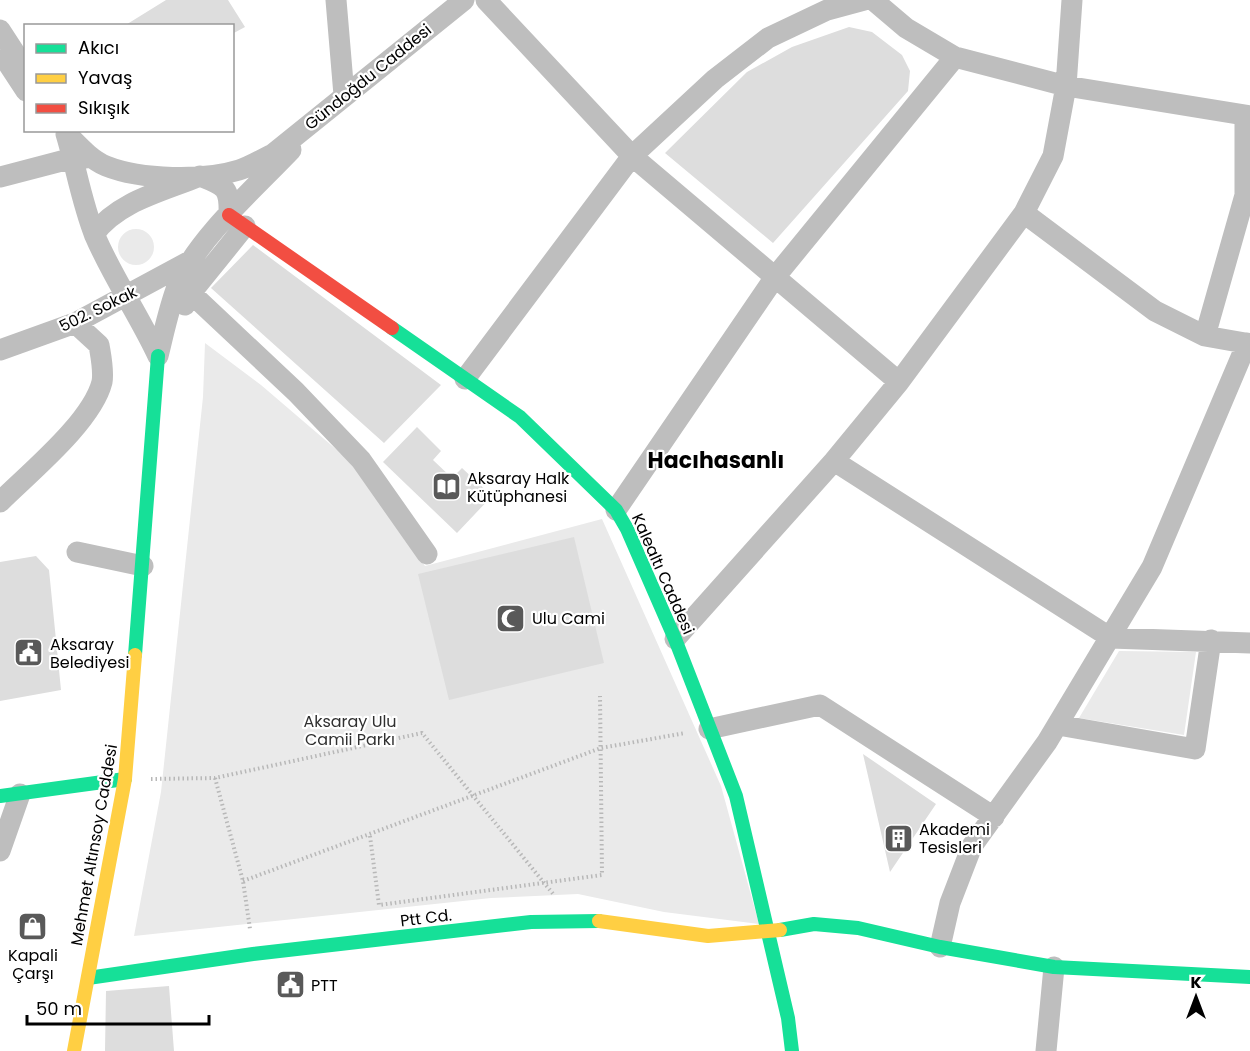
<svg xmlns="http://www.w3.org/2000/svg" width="1250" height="1051" font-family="Poppins,sans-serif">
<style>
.green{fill:#eaeaea}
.building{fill:#ddd}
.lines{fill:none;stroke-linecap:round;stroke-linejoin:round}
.path{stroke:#b8b8b8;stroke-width:4;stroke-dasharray:1.5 3;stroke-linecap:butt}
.street{stroke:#bebebe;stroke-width:21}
.fast{stroke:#16e098;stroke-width:14}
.slow{stroke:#ffcf43;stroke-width:14}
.jam{stroke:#f24e42;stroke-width:14}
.labels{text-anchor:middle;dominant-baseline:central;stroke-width:4.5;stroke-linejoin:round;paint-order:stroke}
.street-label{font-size:16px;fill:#000;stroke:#fff}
.poi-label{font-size:16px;fill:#000;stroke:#fff;text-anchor:start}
.park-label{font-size:16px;fill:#303030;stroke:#fff}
.district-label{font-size:22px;font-weight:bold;fill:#000;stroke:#fff}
</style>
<rect width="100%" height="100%" fill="#fff"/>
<path class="green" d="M118 247a18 18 0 1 1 36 0a18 18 0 1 1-36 0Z
M205,343L261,385L365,474L425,566L602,519L721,786L759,924L664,912L578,894L491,898L134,936L161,792L203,397Z
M1119,651L1196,652L1184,735L1079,718Z"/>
<path class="building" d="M166,0H228L245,27L232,34V26H124Z
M849,27L872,32L902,55L910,71L908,91L773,243L665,153L747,72L792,47Z
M253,245L441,385L384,443L211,288Z
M417,427L441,451L433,460L452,478L462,468L492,496L457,533L383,462Z
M574,537L604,663L449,700L418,574Z
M36,556L49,570L61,690L0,701V562Z
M863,754L936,804L890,872Z
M169,986L174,1051H105L106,991Z"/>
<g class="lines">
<path class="path" d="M215,778L243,881L250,929
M151,779L215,778L422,733L554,895
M370,836L379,905L602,875L600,696
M243,881L601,748L685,733"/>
<path class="street" d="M336,0L344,95L338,102
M486,0L632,156L899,382
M873,0L906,28L955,57L1066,86L1250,116
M0,30L26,70
M5,59L26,91
M66,134C76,167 82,204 95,236C113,278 139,315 158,356
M67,134C78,145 91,160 106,166C141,180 204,181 239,170C251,166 262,159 273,154L464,0
M0,177L73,158H86
M1024,213L1155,311L1205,336L1250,344
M94,234C118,201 164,191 200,176C225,186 230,187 229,215
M179,282L296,392L361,460L427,554
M185,305L191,293L245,226
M1205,336L1245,195V116
M0,350L75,323L190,261
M158,356C164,332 169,307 178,284C198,238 256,187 291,150
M465,379L632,156L715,79L768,38L827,10L864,0
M834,461L1111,638L1250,643
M0,502C29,473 92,422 102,382C104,371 101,357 99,345L75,323
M616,510L775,277L955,57
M77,552L143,566
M675,639L834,461L899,382L1024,213L1053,156L1066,86L1072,0
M1058,725L1195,749L1211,640
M709,729L820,705L994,817
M0,851L20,794
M940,947L950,903L972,846L1047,742L1152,567L1247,343
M1046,1051L1054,967"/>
<path class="fast" d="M392,328L520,417L616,510L627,529L675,639L736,796L788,1018L792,1051
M135,655L158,356
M0,796L125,779
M780,930L814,924L858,928L940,947L1054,967L1250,977
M88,978L253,954L531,922L599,921"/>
<path class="slow" d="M599,921L708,936L780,930
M74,1051L125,779L135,655"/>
<path class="jam" d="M229,215L392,328"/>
</g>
<defs>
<symbol id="library-square" viewBox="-11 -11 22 22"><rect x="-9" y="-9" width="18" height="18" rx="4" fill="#595959" stroke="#fff"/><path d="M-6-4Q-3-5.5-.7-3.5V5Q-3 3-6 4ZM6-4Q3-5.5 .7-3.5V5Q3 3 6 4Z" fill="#fff"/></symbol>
<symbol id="mosque-square" viewBox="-11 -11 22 22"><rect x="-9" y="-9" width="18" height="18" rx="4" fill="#595959" stroke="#fff"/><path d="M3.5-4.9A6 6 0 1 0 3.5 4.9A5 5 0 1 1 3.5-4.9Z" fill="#fff"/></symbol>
<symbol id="civic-square" viewBox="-11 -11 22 22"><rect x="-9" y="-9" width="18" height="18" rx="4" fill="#595959" stroke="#fff"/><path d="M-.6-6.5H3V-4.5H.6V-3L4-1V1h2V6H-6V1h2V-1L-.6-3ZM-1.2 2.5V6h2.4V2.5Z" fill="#fff"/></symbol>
<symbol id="building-square" viewBox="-11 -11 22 22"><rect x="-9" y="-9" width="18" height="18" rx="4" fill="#595959" stroke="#fff"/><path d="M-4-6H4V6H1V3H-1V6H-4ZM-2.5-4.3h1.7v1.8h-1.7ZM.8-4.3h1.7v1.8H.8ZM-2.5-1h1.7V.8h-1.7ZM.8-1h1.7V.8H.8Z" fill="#fff"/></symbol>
<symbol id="shop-square" viewBox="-11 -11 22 22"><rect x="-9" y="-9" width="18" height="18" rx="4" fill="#595959" stroke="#fff"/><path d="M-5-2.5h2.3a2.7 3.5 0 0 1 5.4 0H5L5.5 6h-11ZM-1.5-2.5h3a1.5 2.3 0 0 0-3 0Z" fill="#fff"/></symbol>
</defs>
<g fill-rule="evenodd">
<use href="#library-square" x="430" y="470" width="33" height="33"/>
<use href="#mosque-square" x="494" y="602" width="33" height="33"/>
<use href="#civic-square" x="12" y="636" width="33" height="33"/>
<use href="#building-square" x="882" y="822" width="33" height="33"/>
<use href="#shop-square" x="16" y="910" width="33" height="33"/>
<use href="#civic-square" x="274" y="968" width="33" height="33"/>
</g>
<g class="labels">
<g class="street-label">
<text transform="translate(368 77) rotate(-39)">Gündoğdu Caddesi</text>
<text transform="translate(98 309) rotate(-26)">502. Sokak</text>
<text transform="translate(663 574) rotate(66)">Kalealtı Caddesi</text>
<text transform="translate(94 845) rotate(-80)">Mehmet Altınsoy Caddesi</text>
<text transform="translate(426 918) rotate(-7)">Ptt Cd.</text>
</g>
<g class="poi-label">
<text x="467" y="478">Aksaray Halk<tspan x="467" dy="18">Kütüphanesi</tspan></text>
<text x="532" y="618">Ulu Cami</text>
<text x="50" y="644">Aksaray<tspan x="50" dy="18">Belediyesi</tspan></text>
<text x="919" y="829">Akademi<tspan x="919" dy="18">Tesisleri</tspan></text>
<text x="33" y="955" text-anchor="middle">Kapali<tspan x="33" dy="18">Çarşı</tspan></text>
<text x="311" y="985">PTT</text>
</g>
<g class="park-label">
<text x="350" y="721">Aksaray Ulu<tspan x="350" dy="18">Camii Parkı</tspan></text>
</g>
<g class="district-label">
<text x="716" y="460">Hacıhasanlı</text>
</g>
</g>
<rect x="24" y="24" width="210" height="108" fill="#ffffff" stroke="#999999" stroke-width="1.5"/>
<rect x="36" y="44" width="30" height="9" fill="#16e098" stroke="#999999" stroke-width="1.5"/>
<text x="78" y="54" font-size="18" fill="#000000">Akıcı</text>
<rect x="36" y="74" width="30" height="9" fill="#ffcf43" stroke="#999999" stroke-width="1.5"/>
<text x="78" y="84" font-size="18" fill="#000000">Yavaş</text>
<rect x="36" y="104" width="30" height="9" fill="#f24e42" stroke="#999999" stroke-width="1.5"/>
<text x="78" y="114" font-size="18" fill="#000000">Sıkışık</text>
<g transform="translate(1196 997)" stroke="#ffffff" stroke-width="4.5" paint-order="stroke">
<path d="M0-4.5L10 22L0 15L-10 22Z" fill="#000000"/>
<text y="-9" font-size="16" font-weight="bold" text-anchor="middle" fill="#000000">K</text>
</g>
<path d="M27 1015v9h182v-9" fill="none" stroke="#000000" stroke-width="3"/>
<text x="36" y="1015" font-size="18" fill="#000000" stroke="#ffffff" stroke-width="4.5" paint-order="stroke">50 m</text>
</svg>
